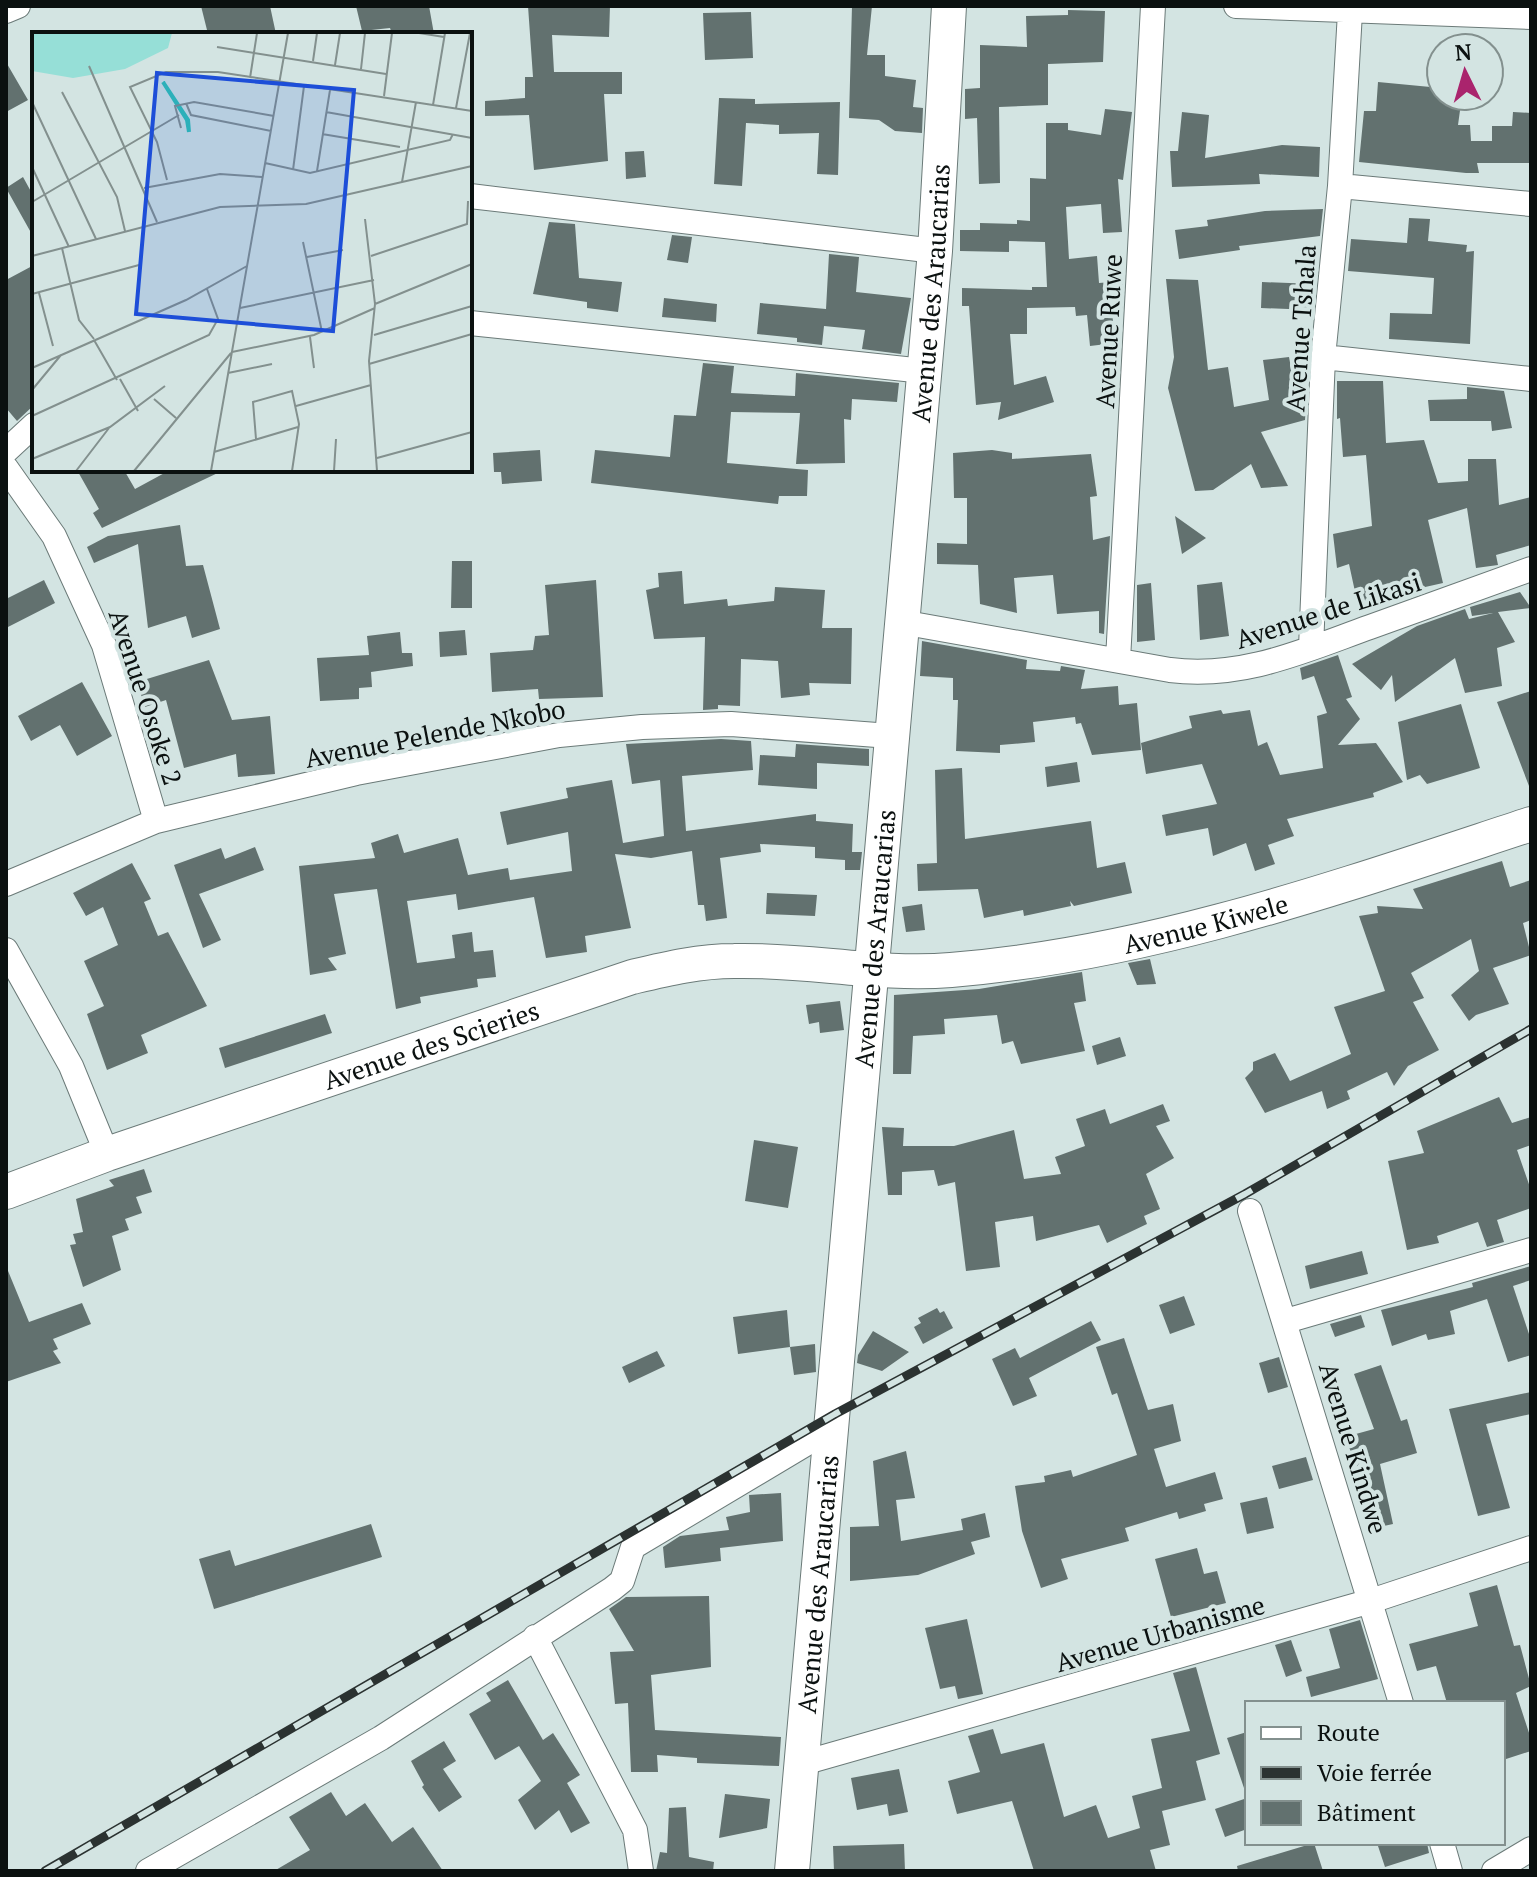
<svg xmlns="http://www.w3.org/2000/svg" width="1537" height="1877" font-family="'PT Serif',serif">
<style>
.building{fill:#62716f}
.lines{fill:none;stroke-linecap:round;stroke-linejoin:round}
.street-casing{stroke:#6b7a78;stroke-width:26}
.secondary-casing{stroke:#6b7a78;stroke-width:36}
.street{stroke:#fff;stroke-width:24}
.secondary{stroke:#fff;stroke-width:34}
.rail-casing{stroke:#2b3231;stroke-width:9}
.rail{stroke:#d3e4e2;stroke-width:6;stroke-dasharray:18;stroke-linecap:butt}
.labels{text-anchor:middle;dominant-baseline:central;stroke-width:8;stroke-linejoin:round;paint-order:stroke}
.street-label{font-size:26px;fill:#0b1110;stroke:#d3e4e2}
.inset-river{fill:none;stroke:#30c1b6;stroke-width:4}
.inset-road{fill:none;stroke:#83908e;stroke-width:2}
.view{fill:#1d4ed8;fill-opacity:0.15;stroke:#1d4ed8;stroke-width:4}
.inset-edge{fill:none;stroke:#0b1110;stroke-width:4}
</style>
<rect width="100%" height="100%" fill="#d3e4e2"/>
<path class="building" d="M201,6H270L276,34H208Z
M356,6H429L434,34H392L390,28L362,31Z
M528,6H610L609,37L552,35L554,72H622V94H604L608,161L534,170L529,115L485,116V101L525,98V77H533Z
M852,6H872L867,55H885V76L916,80L913,107L923,108L922,133L895,131L879,120L849,118Z
M1068,10L1105,11L1103,62L1048,64V105L999,107L1000,183L979,184L977,118L965,119V89L980,88V45L1027,47L1026,16L1068,15Z
M751,12L753,58L705,60L703,13Z
M6,62L28,100L6,112Z
M1378,82L1441,88V96H1462L1458,125H1470L1471,141H1492V126H1512L1513,112L1531,113V163H1477L1479,173H1466L1359,162L1364,111H1376Z
M719,98L755,99V104L840,102L838,175L817,174L819,133L779,134V125L746,123L742,186L714,184Z
M1105,109L1132,112L1123,180L1118,179L1122,232L1103,233L1101,204L1066,207L1069,259L1097,256L1099,283L1123,281L1122,310L1112,311L1115,343L1090,346L1087,315L1076,316L1075,307L1027,308V334H1010L1014,385L1046,376L1054,402L998,420L1001,402L976,405L969,306H962V288L1032,290V287H1047L1045,242L1009,241V252L960,251V230H980V223L1017,224V220L1030,221V178L1046,179V123H1068V130L1101,135Z
M1182,112L1209,115L1205,158L1282,145L1320,147L1319,177L1259,174L1260,184L1172,187L1170,151H1178Z
M644,151L646,177L626,179L625,152Z
M23,177L34,197V238L6,188Z
M1323,209L1320,236L1239,246L1240,250L1179,259L1175,230L1208,226L1207,220L1265,211Z
M1409,218L1430,219L1428,241L1467,245L1466,252L1474,251L1470,344L1389,339L1390,313L1432,314L1434,278L1348,271L1351,239L1407,243Z
M549,222L575,224L579,278L622,282L618,312L587,308V302L533,294Z
M672,235L692,237L688,263L667,260Z
M829,254L859,257L856,292L911,298L901,354L862,349L865,330L824,326L822,345L797,342V338L757,334L760,303L826,309Z
M34,265V405L17,421L6,408V280Z
M1166,279L1198,280L1208,370L1228,367L1234,407L1269,400L1263,360L1289,357L1296,395L1303,393L1306,404L1305,420L1261,432L1288,486L1261,488L1251,464L1213,490L1195,491L1168,388L1174,357Z
M1262,282L1315,284L1313,310L1261,308Z
M664,298L717,304L716,322L662,317Z
M703,363L734,366L731,393L795,396L796,373L899,383L897,402L852,399L851,420L844,419L845,463L796,464L800,413L731,412L727,463L808,470L807,496H779L778,504L591,483L595,450L670,457L674,415L696,416Z
M1337,381H1383L1386,443L1424,440L1438,483L1468,481V459H1496L1499,505L1531,497V545L1496,555L1498,565L1476,568L1467,508L1428,520L1443,583L1385,596L1386,602L1359,610L1349,564L1337,568L1333,534L1372,526L1366,455L1343,457L1340,418L1337,419Z
M1467,387L1504,391L1512,428L1492,431L1491,421H1430L1428,400L1467,399Z
M540,450L542,481L502,484L501,472H494L493,453Z
M992,450L1012,453V459L1091,454L1097,496L1090,497L1093,540L1110,536L1104,634L1099,633V611L1057,614L1053,575L1014,578L1017,613L980,604L978,565L937,564V543L967,544V498H954L953,453Z
M77,470H124L135,489L170,470H224L102,528L93,513L99,509Z
M1175,516L1206,538L1182,554Z
M180,525L186,566L203,565L220,629L192,638L186,616L148,628L138,544L94,563L87,547L108,536Z
M452,561H472V608H451Z
M682,571L684,604L727,599L728,606L774,601L775,587L825,590L822,628H852L851,684L809,683L810,695L781,698L778,661L741,659L740,706L718,705V709L703,710L705,637L654,639L646,590L659,587L658,573Z
M44,580L55,603L6,628V599Z
M596,580L603,697L539,699L538,689L492,692L490,653L533,650L535,636L549,635L545,585Z
M1222,582L1229,636L1200,640L1197,585Z
M1151,583L1155,640L1137,642V585Z
M1520,592L1531,608L1498,612L1515,642L1497,648L1502,686L1465,693L1455,658L1395,702L1392,675L1381,690L1352,664L1417,626L1465,609L1469,619L1493,613L1472,616L1470,607Z
M465,630L467,655L440,657L439,632Z
M400,632L402,653H412L413,666L371,672L372,687L359,688V699L320,701L317,658L369,655L367,636Z
M922,641L1027,660L1026,669L1060,671L1061,666L1085,670L1081,689L1118,686L1119,705L1137,703L1141,750L1092,755L1081,723L1076,724L1075,717L1033,722L1035,742L1000,745V753L956,751L958,700H953V678L920,676Z
M1338,655L1352,697L1346,699L1360,719L1338,745L1376,743L1403,782L1373,793L1374,797L1287,819L1294,836L1268,845L1275,864L1255,871L1246,843L1213,856L1208,828L1166,836L1162,815L1217,804L1202,764L1146,774L1141,743L1192,728L1189,716L1221,710L1223,714L1250,710L1258,746L1267,742L1280,775L1323,768L1317,716L1327,713L1314,676L1302,680L1300,668Z
M209,660L232,720L270,716L275,774L238,777L236,754L184,768L166,700L145,707L137,682Z
M82,682L112,736L77,756L60,725L31,741L18,716Z
M1531,691V785L1529,786L1497,702Z
M1461,704L1480,768L1427,784L1420,775L1407,780L1398,722Z
M721,739L751,741L753,770L682,776L686,831L816,814V821L853,824L852,852H862L860,870H845V860L815,858V847L760,844L761,852L720,858L727,918L706,921L704,905H698L692,851L651,858L615,854L631,928L585,936L587,952L546,958L534,897L458,910L456,894L407,901L417,963L455,958L452,935L472,932L474,952L493,950L496,977L477,979L478,987L420,997L421,1003L396,1009L377,889L334,894L346,954L328,958L337,970L310,975L299,866L375,858L371,843L398,834L404,853L458,838L468,875L508,868L510,880L572,871L568,832L507,845L500,812L568,798L566,788L612,780L623,843L664,836L660,780L632,784L626,744Z
M796,744L869,749V766L817,763V789L758,785L760,755L795,757Z
M1077,762L1080,782L1047,787L1045,767Z
M962,768L965,839L1091,821L1097,868L1125,862L1132,893L1074,906L1070,901L1071,906L1024,916L1023,910L984,918L978,889L918,891L917,864L937,863L935,770Z
M255,847L264,870L199,894L221,940L203,948L174,865L221,848L225,859Z
M1502,861L1510,887L1531,880V920L1523,923L1531,955L1493,968L1509,1004L1476,1015L1469,1021L1451,995L1479,971L1471,939L1411,973L1424,998L1413,1002L1439,1050L1408,1066L1394,1086L1387,1072L1347,1091L1350,1099L1327,1109L1322,1091L1265,1113L1245,1078L1253,1070V1062L1275,1053L1290,1081L1351,1054L1334,1007L1385,991L1359,916L1378,913L1377,906L1423,909L1413,889Z
M132,863L151,899L144,902L158,936L168,932L207,1006L141,1035L148,1053L107,1070L87,1014L104,1006L84,961L118,945L103,907L86,916L73,893Z
M767,893L817,895L815,916L766,914Z
M922,904L925,930L906,932L902,907Z
M1150,959L1156,984L1137,985L1128,963Z
M1082,972L1086,1001L1074,1003L1085,1051L1021,1064L1013,1041L1002,1044L997,1015L944,1019L945,1034L913,1036L911,1074H893L894,995L979,989Z
M840,1001L844,1030L820,1033L819,1022L809,1024L806,1005Z
M325,1014L332,1033L225,1068L219,1048Z
M1120,1037L1126,1056L1097,1065L1092,1046Z
M1499,1097L1512,1123L1531,1117V1145L1517,1150L1531,1190V1208L1497,1220L1504,1242L1487,1247L1478,1222L1437,1236L1439,1243L1407,1250L1388,1161L1424,1153L1417,1131Z
M1163,1104L1170,1121L1156,1126L1174,1158L1146,1174L1160,1209L1144,1216L1147,1224L1107,1243L1099,1225L1036,1241L1033,1216L995,1222L1000,1267L966,1271L955,1182L938,1186L934,1170L902,1172V1195H888L882,1127L904,1128L903,1146H954L1014,1130L1024,1179L1061,1174L1055,1157L1085,1146L1076,1119L1105,1109L1110,1124Z
M754,1140L798,1147L788,1208L745,1201Z
M144,1169L152,1192L136,1197L142,1213L125,1219L129,1230L112,1236L121,1270L83,1287L70,1245L76,1244L73,1234L83,1232L76,1199L114,1186L109,1180Z
M1362,1251L1368,1274L1310,1289L1305,1266Z
M6,1266L29,1322L82,1303L91,1324L53,1339L58,1349L53,1351L61,1363L6,1382Z
M1531,1266V1280L1513,1286L1531,1340V1355L1508,1362L1487,1299L1450,1311L1455,1334L1428,1340L1426,1334L1392,1346L1381,1310L1473,1287L1472,1283Z
M1184,1296L1195,1325L1170,1334L1159,1305Z
M937,1308L940,1313L944,1311L953,1328L923,1344L914,1327L921,1323L918,1318Z
M787,1310L790,1347L738,1354L733,1317Z
M1361,1315L1365,1327L1335,1337L1330,1324Z
M1091,1321L1101,1340L1029,1378L1037,1396L1013,1406L992,1359L1015,1348L1020,1358Z
M873,1331L909,1352L882,1371L857,1363L858,1355Z
M1124,1338L1148,1410L1173,1404L1181,1441L1154,1449L1166,1487L1215,1472L1223,1499L1204,1504L1206,1511L1179,1519L1177,1512L1125,1528L1129,1541L1061,1559L1068,1579L1041,1588L1022,1531L1015,1486L1045,1482L1044,1476L1071,1470L1073,1477L1137,1455L1117,1393L1112,1395L1096,1347Z
M815,1344L816,1372L794,1375L790,1347Z
M657,1351L665,1366L629,1383L622,1367Z
M1279,1357L1288,1387L1268,1393L1259,1363Z
M1381,1365L1401,1421L1407,1419L1417,1453L1380,1464L1393,1524L1370,1529L1358,1470L1345,1437L1374,1429L1354,1374Z
M1531,1392V1414L1486,1424L1510,1508L1478,1516L1449,1409Z
M906,1451L915,1498L896,1500L901,1541L963,1530L961,1519L985,1513L990,1537L971,1542L975,1554L918,1575L850,1581V1527L879,1526L873,1461Z
M1306,1457L1313,1480L1279,1489L1272,1466Z
M781,1493L783,1541L720,1548L721,1561L665,1568L663,1547L680,1536L729,1530L726,1517L750,1512L749,1495Z
M1267,1497L1274,1528L1247,1534L1240,1503Z
M371,1524L382,1557L214,1609L199,1559L230,1550L235,1566Z
M1197,1548L1204,1574L1217,1571L1226,1603L1171,1617L1155,1559Z
M1497,1585L1514,1646L1520,1645L1531,1686L1516,1693L1531,1739V1751L1503,1760V1703H1447L1436,1666L1417,1671L1409,1644L1478,1626L1469,1593Z
M709,1596L711,1667L651,1675L655,1730L781,1737L779,1766L697,1763V1758L657,1755L658,1772H631L628,1703L615,1704L610,1652L634,1651L609,1609L626,1597Z
M967,1619L983,1694L958,1699L955,1686L940,1689L925,1628Z
M1360,1620L1378,1679L1311,1697L1306,1677L1340,1668L1329,1629Z
M1291,1640L1302,1671L1286,1677L1275,1645Z
M1196,1667L1220,1754L1196,1761L1206,1800L1162,1811L1170,1845L1150,1850L1156,1871H1034L1012,1801L957,1814L948,1781L980,1772L968,1736L993,1729L1001,1754L1044,1743L1064,1817L1096,1805L1108,1838L1140,1828L1132,1796L1162,1788L1151,1739L1190,1731L1173,1673Z
M508,1680L543,1740L553,1733L580,1775L567,1783L590,1823L571,1833L559,1810L535,1830L518,1800L541,1781L519,1746L495,1760L469,1714L491,1701L486,1693Z
M1247,1732V1787L1244,1788L1227,1738Z
M444,1741L456,1761L443,1769L462,1797L439,1812L422,1787L424,1785L411,1761Z
M899,1769L908,1812L889,1816L887,1804L857,1810L851,1778Z
M331,1792L346,1816L365,1803L392,1842L413,1827L443,1871H274L310,1850L289,1817Z
M725,1794L770,1799L767,1828L719,1838Z
M1247,1798V1829L1225,1837L1215,1809Z
M686,1807L689,1857L714,1862L713,1871H656L660,1852L667,1853L669,1808Z
M1314,1843L1323,1871H1238L1237,1866Z
M1377,1843H1427L1429,1853L1385,1867Z
M904,1844L905,1871H834L833,1846Z"/>
<g class="lines">
<defs>
<path id="street" d="M1236,6L1531,17
M6,11L18,6
M1340,186L1531,204
M470,196L935,251
M470,323L924,371
M1323,357L1531,379
M6,451L34,425
M6,468L54,536L104,645L156,821
M901,622L1170,670C1243,679 1303,651 1370,627C1424,608 1477,588 1531,569
M1311,648L1323,357L1340,186L1350,12
M1118,660L1153,6
M6,884L156,821L356,773L559,735L642,727L731,724L890,736
M6,950L71,1066L107,1154
M1250,1211L1401,1703
M1286,1321L1531,1250
M535,1637L635,1830L641,1871
M803,1763L1371,1601L1531,1548
M1442,1843L1450,1871
M148,1871L381,1738L612,1589L622,1581L633,1547L834,1427
M1494,1871L1531,1849"/>
<g id="secondary">
<path id="s1" d="M6,1192L107,1154L632,977C666,969 699,961 734,961C806,959 878,976 951,970C1151,954 1342,886 1531,824"/>
<path id="s2" d="M792,1871L935,251L949,6"/>
</g>
</defs>
<use href="#street" class="street-casing"/>
<use href="#secondary" class="secondary-casing"/>
<use href="#street" class="street"/>
<use href="#secondary" class="secondary"/>
<defs>
<path id="rail" d="M45,1871L835,1414L1245,1194L1531,1029"/>
</defs>
<use href="#rail" class="rail-casing"/>
<use href="#rail" class="rail"/>
</g>
<g class="labels">
<g class="street-label">
<text stroke="none"><textPath href="#s2" startOffset="1584">Avenue des Araucarias</textPath></text>
<text transform="translate(1300 328) rotate(-86)">Avenue Tshala</text>
<text transform="translate(1108 331) rotate(-87)">Avenue Ruwe</text>
<text transform="translate(1328 610) rotate(-18)">Avenue de Likasi</text>
<text transform="translate(146 697) rotate(72)">Avenue Osoke 2</text>
<text transform="translate(435 733) rotate(-11)">Avenue Pelende Nkobo</text>
<text stroke="none"><textPath href="#s1" startOffset="1242">Avenue Kiwele</textPath></text>
<text stroke="none"><textPath href="#s2" startOffset="936">Avenue des Araucarias</textPath></text>
<text stroke="none"><textPath href="#s1" startOffset="450">Avenue des Scieries</textPath></text>
<text transform="translate(1354 1448) rotate(73)">Avenue Kindwe</text>
<text stroke="none"><textPath href="#s2" startOffset="288">Avenue des Araucarias</textPath></text>
<text transform="translate(1160 1633) rotate(-16)">Avenue Urbanisme</text>
</g>
</g>
<g transform="translate(32 32)">
<rect width="440" height="440" fill="#d3e4e2"/>
<path d="M0,1H140L136,16L93,37L41,46L0,39Z" fill="#96dfd7"/>
<path class="inset-river" d="M131,50L156,88L157,100L155,88Z"/>
<path class="inset-road" d="M387,1L412,5M185,15L354,42M281,29L285,1M303,33L308,1M57,34L125,190M329,37L333,1M218,46L225,1M30,60L85,165L93,199M352,64L360,1M0,70L64,207M154,71L159,83L239,99M401,73L413,1M424,76L438,1M294,80L440,106M149,96L143,74L162,70L242,84M290,102L368,115M233,131L278,141L418,108L421,102M0,135L37,215M261,138L272,54M285,139L298,58M135,148L125,110L98,55L134,40H186L440,79M370,150L384,70M112,156L188,142L230,145M0,170L147,83M333,187L343,272L337,329L345,439M271,210L290,300M30,216L47,288L62,307M0,224L188,175L274,172L440,134M339,224L435,192L436,169M275,225L311,218M7,261L21,314M0,262L107,233M343,272L440,232M208,276L342,248M342,303L440,274M278,305L282,336M62,308L85,348M200,320L282,303L343,276M337,332L440,302M0,336L154,268L215,234M196,341L240,332M88,347L106,379M0,358L29,323M122,367L144,386M264,374L339,353M0,384L177,303L186,287L175,257M224,407L221,370L260,359L267,392L260,439M182,420L266,395M345,426L440,400M0,427L78,395L133,354M44,439L77,396M102,439L199,321M179,439L256,1M302,439L304,407"/>
<path class="view" d="M125,41L322,58L301,299L104,282Z"/>
<rect width="440" height="440" class="inset-edge"/>
</g>
<rect width="1537" height="1877" fill="none" stroke="#0b1110" stroke-width="16"/>
<rect x="1245" y="1701" width="260" height="144" fill="#d3e4e2" stroke="#83908e" stroke-width="2"/>
<rect x="1261" y="1727" width="40" height="12" fill="#ffffff" stroke="#83908e" stroke-width="2"/>
<text x="1317" y="1741" font-size="24" fill="#0b1110">Route</text>
<rect x="1261" y="1767" width="40" height="12" fill="#2b3231" stroke="#83908e" stroke-width="2"/>
<text x="1317" y="1781" font-size="24" fill="#0b1110">Voie ferrée</text>
<rect x="1261" y="1801" width="40" height="24" fill="#62716f" stroke="#83908e" stroke-width="2"/>
<text x="1317" y="1821" font-size="24" fill="#0b1110">Bâtiment</text>
<g transform="translate(1465 72) rotate(355)"><circle r="38" fill="#d3e4e2" stroke="#83908e" stroke-width="2"/>
<path d="M0-6L14 30L0 20L-14 30Z" fill="#aa246d"/>
<text y="-12" font-size="22" font-weight="bold" text-anchor="middle" fill="#0b1110">N</text>
</g>
</svg>
